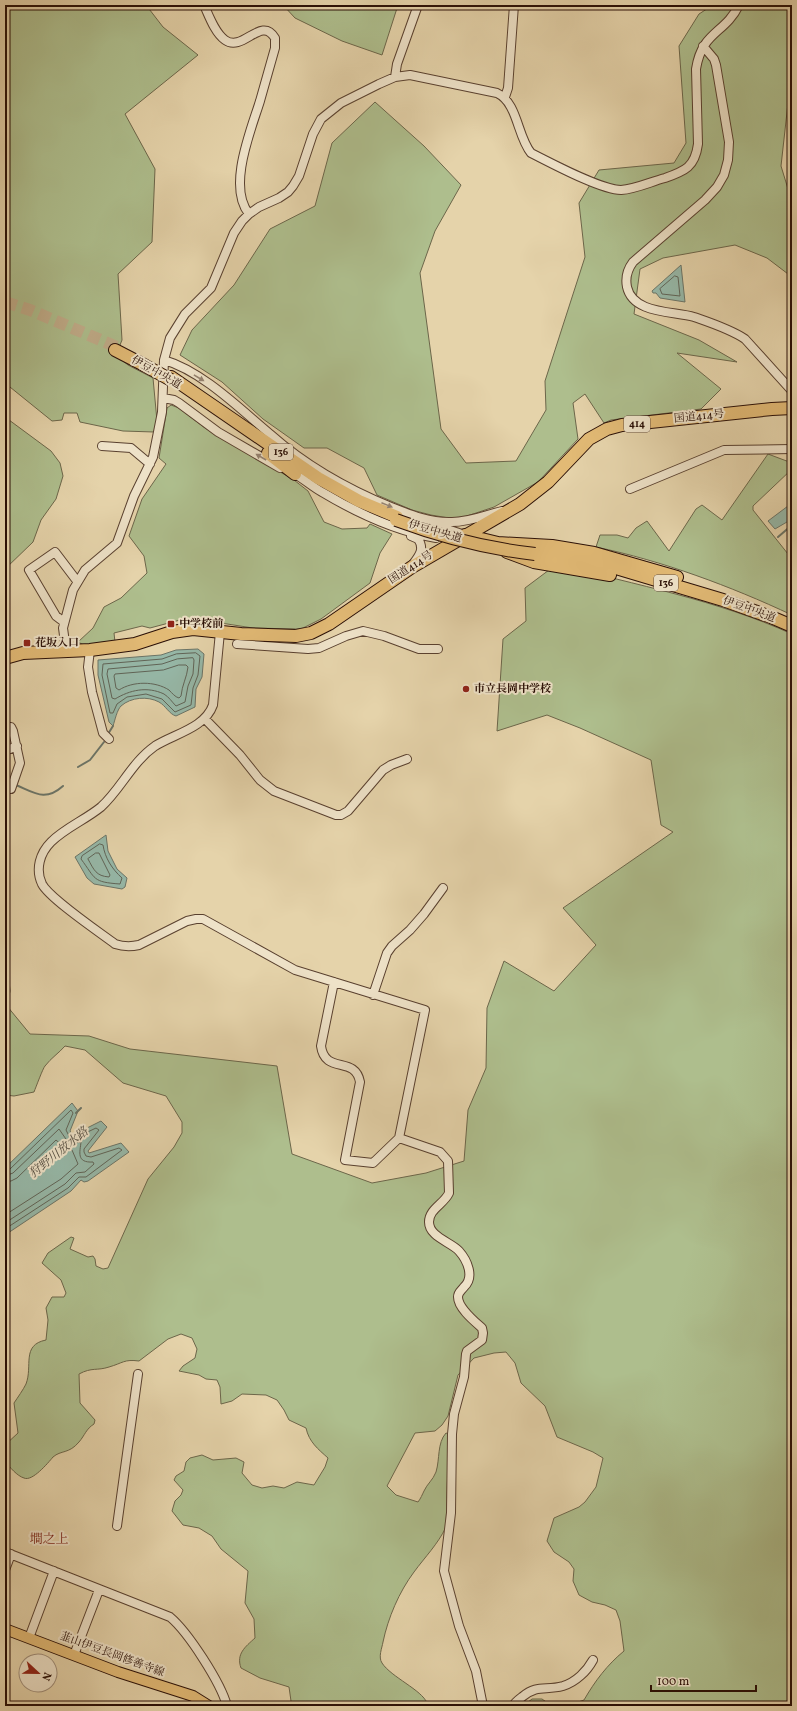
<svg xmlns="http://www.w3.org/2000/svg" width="797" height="1711" font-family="Vollkorn,'Noto Serif JP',serif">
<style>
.green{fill:#aebe8d;stroke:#6c664a}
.water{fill:#96b8a8;stroke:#6b7467}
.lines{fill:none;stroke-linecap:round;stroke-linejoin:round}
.shore{stroke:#606457;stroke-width:1}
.stream{stroke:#6b7467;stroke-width:2}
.highway-tunnel{stroke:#c0ac89;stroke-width:12;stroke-dasharray:12 6;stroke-linecap:butt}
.minor-casing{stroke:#59402f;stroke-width:10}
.major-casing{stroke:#2a0f06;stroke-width:12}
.highway-casing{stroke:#2a0f06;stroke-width:14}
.minor{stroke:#eee2c8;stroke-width:8}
.major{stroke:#e2ba75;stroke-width:10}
.highway{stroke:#e2ba75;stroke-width:12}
.highway-bridge-casing{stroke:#2a0f06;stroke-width:14;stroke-linecap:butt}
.highway-bridge{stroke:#e2ba75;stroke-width:12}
.oneway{fill:#968371}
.poi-dot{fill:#8f2418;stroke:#eee2c8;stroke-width:1.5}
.labels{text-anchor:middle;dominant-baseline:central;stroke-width:4;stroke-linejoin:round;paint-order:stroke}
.shield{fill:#eee2c8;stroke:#654e40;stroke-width:1}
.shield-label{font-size:10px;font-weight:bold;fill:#2a0f06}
.street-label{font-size:11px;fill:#2a0f06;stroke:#eee2c8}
.poi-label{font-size:11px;font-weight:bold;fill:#2a0f06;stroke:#eee2c8;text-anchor:start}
.water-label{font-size:12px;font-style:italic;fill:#504a3f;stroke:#eee2c8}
.quarter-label{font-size:13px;fill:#7a1f14;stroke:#eee2c8}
</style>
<rect width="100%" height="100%" fill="#e5d3aa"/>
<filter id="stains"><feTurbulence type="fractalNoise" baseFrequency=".005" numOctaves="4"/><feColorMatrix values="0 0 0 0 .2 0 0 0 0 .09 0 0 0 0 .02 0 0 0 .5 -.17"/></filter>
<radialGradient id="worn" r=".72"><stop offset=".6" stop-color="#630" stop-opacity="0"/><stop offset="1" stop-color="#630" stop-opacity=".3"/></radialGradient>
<path class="green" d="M5,5H146L163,27L198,55L125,114L155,169L152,242L118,274L122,340L116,355L128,365L153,378L157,421L154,432L123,431L80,422L77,413H64L62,420L52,421L5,383Z
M283,5H398L382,55L342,41L295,18Z
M713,5H791L792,8V67L781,166L792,202V277L767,258L735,245L663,258L640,269L634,314L699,340L737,362L677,353L721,389L701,409L611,420L604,423L585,394L573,403L578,439L538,482L494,507L464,517L449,518L431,515L412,510L377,495L364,468L327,448H304L263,419L222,382L180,355L192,330L234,285L270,229L315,206L332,143L375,102L424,146L461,185L435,231L420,273L441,429L466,463L516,461L546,410L545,381L585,257L579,203L599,170L674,163L686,143L679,46L699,14Z
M171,405L179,408L205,428L294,480L308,491L324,522L342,529L367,528L370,524L392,534L380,553L370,583L321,619L303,628L296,629L253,628L195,619L180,620L150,628L142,626L114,633L115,642L84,645L78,642L93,628L104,607L121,598L147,573L144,556L129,536L142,499L166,464L159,458L167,408Z
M5,417L51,451L60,463L63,476L56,499L41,520L33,542L5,569Z
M768,454L792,463V469L753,506V510L792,559V615C730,586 663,561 596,547L600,535H617L628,538L636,528L647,521L669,551L696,509L702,505L722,520Z
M557,564C636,585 717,600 792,634V1706H566L584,1700C595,1681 607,1665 624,1651L620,1621L616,1610L605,1605L592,1602L579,1595L573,1581L574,1569L569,1562L554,1552L547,1541L554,1518L579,1507L585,1502L596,1487L603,1458L593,1452L557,1437L545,1406L521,1383L515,1363L506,1352L494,1353L474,1358L458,1375L448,1416L442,1425L435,1431L415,1433L387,1486L396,1495L418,1502C421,1498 422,1495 424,1491C427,1484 433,1480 436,1472C440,1459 437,1443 446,1433L449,1434L446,1527C438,1544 425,1557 414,1572C399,1592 388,1618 383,1642C382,1648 378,1657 382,1663C391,1677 422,1690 427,1703L426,1706H288L291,1701L289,1687L260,1678L241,1668C236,1654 245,1647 255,1638L254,1619L245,1603L248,1571L221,1549L212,1536L199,1528L183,1525L172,1511L175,1501L181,1495L183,1490L174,1480L176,1476L184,1471L186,1462L190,1458L202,1455L213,1460L236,1458L244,1462L242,1473L252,1485L262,1488L273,1486L284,1488L297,1482L314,1485L325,1467L328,1458C318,1449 309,1442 306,1428L289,1420L284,1410L277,1400L266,1395L242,1394L232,1401L221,1404L220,1387L217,1380L206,1379L199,1375L179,1371L183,1366L195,1358L197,1349L192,1338L181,1334L168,1339L139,1361C124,1359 123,1363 109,1367C97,1371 92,1367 79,1374L80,1403L95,1420L94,1424C86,1429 85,1435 79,1442C69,1454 61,1450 53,1457C48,1463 32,1482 24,1478C17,1476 10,1467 5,1462V1445L18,1433L14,1403C18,1397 23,1390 26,1384C33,1366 21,1345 46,1340L48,1320L46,1308L52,1297H64L66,1293L61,1280L42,1263L48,1253L71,1237L74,1238L70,1249L88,1257L93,1256L95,1259L96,1266L103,1269L108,1268L148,1179L174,1147L182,1133V1122L166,1096L123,1083L85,1050L65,1046C59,1053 51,1058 45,1066C43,1068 36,1087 34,1092L14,1096L5,1095V976L9,981L10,991L7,1006L30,1034L89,1036L130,1049L277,1066L292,1154L372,1183L426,1173L464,1161L468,1110L486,1068L487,1008L504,961L554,991L596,945L563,908L673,832L661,825L651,760L580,728L547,715L497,731L503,639L526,621L525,588Z
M532,1699H542L552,1706H523Z"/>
<path class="water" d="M681,265L685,302L660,298L656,293H653L652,291Z
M792,503V519L775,529L768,521Z
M198,649L204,654L202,677L196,689L195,707L176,716C169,714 166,706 159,702C148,696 131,697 121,706C117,710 115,720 113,726L109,722L98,675V660L161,655L176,650Z
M106,835L108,851L117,869L127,878L125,887L122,889L94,884L87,878L75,857Z
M72,1103L78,1111L70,1131L73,1135L101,1121L107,1127L88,1151L89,1153L121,1143L129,1152L88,1181L84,1182L81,1180L71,1191L5,1235V1168Z"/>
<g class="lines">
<path class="shore" d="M675,276L678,277L680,296L662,294L660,289Z
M196,653L200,656L198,675L193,688L191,705L175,712L162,699L146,694L127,697L117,704L113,713H110L102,675L103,664L162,659L176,654Z
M193,658L194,660L193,674L188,686L185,702L176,706C172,702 169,697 164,694C147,686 130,690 115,699L112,698L107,674L108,669L162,664L177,659Z
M179,665H186L188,667C187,677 182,685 181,696L179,698C175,697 172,693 169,690C155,681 133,681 119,690L116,688L114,676L115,674L163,670Z
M100,844L103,845C105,858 112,869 122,878L120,884C92,882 96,879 81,859L82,856Z
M96,853H99L110,875L109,877C96,876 94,870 88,859Z
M5,1171L9,1170L71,1110L73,1113L66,1130L70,1138H75L96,1128L99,1130L84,1149V1152L86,1156L91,1157L119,1148L122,1150L86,1177H79L68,1188L5,1229
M5,1176L13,1173L59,1129L68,1142L73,1143L81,1142C80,1152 76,1163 93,1162L94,1164L85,1172L76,1173L65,1184L5,1223
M5,1182L11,1181L17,1178L56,1140L64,1147L72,1150L78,1164L61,1179L5,1215"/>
<path class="stream" d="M778,537L792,525
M108,734L113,726
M78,767L90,760L104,742
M5,782L12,783
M16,785C35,793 45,802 63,786
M76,1113L81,1108"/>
<path class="highway-tunnel" d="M5,302L30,310L117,347"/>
<defs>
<path id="minor" d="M204,5C209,16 215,33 225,40C243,53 261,15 275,38V48C270,66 265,83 260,101C251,130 227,187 249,214
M703,46L714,59L716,65L729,142L728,160L724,175L717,187L705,200L633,262C627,270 625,277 627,287C633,314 673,311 694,317C711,323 730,329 745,339L792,391
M395,77L397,64L418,5
M505,97L508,88L514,5
M164,360C202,371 240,409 270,434C306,466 347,489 391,507C411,515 431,523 452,522C470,522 485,515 502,511
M163,398L174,400L179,403L218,432L280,468
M102,446L131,448L150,464
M291,472C302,477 311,486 322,492C357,513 395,531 436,538
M630,489L724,450L792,449
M429,523L465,535
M411,536L418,539C425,549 419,556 413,564
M64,622L56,616L29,570L55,552L77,581
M220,632L213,705C205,728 174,734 155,746C132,762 121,789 101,807C85,820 65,828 51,842C40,853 35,869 42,884C49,898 99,932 115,944C124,947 130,947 139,945L187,921L196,919H203L295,970L425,1010L399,1138L373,1163L345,1160L360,1082C355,1055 325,1075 321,1046L334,982
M237,644L308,649L319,648L346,636L363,631L384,636L419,649H438
M66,650L63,628L73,590L85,570L117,543L134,496L153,457L162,412L164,360L170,338L185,314L211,288L234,233L242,221L249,214L259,207L279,198L288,192L293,186L299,176L313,134L321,119L341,103L379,84L395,77L410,75L497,93C518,103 517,136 531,153C551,163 601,190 621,190C636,189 650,182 665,178C685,171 695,167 698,144L696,69C702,31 725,34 739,5
M90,650L88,667L92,692L103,733L109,739
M205,719L240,755L260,780L274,791L336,815H341L348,811L383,770L391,765L407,759
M5,727H11L13,731L20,763L11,789H5
M5,751L17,746
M373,995L387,953L392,946L410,930L424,914L443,888
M399,1138L440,1152L448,1161L449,1193C444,1204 429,1209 429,1222C429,1237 451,1242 459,1251C467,1260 475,1277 464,1287C461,1291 458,1292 458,1297C458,1308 474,1321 482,1328L483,1333L482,1340L467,1351L466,1354L464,1377L454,1414L452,1434L451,1513L444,1571L459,1626L476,1671L483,1706
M5,1278V1282
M117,1526L138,1374
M5,1552L170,1617C188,1632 221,1683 227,1706
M5,1570L11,1554
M29,1638L54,1571
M74,1655L99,1590
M513,1706C515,1702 518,1700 522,1697C538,1684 545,1691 563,1686C576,1682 587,1671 593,1660"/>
<path id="major" d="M5,1629L118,1672L193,1696L209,1706"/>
<path id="highway" d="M115,350L144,365
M171,377L318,478L359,501L397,517
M268,453L295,474
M465,535L498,543L552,546L594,553L677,577
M507,552L534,562L610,575
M535,554L589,562L616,568L723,600L771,617L792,626
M5,658L23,653L90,650L135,644L172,632L193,629L241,634L296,636L311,633L329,624L412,567L520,504L548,482L589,439L607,429L622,425L772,409L792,408"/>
</defs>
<use href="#minor" class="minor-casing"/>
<use href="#major" class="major-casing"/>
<use href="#highway" class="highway-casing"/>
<use href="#minor" class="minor"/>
<use href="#major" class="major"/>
<use href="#highway" class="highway"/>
<defs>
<path id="highway-bridge" d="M144,365L171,380
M396,520C439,536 490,549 535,554"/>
</defs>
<use href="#highway-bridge" class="highway-bridge-casing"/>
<use href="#highway-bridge" class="highway-bridge"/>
</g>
<defs><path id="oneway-solid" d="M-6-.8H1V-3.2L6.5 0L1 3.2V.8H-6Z"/></defs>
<g class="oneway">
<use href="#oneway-solid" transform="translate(199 378) rotate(31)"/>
<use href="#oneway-solid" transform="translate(261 457) rotate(-150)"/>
<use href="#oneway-solid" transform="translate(387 505) rotate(22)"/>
</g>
<g class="poi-dot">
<rect x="167" y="620" width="8" height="8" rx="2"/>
<rect x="23" y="639" width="8" height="8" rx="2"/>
<circle cx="466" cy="689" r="4"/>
</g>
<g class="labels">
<g class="shield">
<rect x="624" y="416" width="26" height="16" rx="3"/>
<rect x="269" y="444" width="24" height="16" rx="3"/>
<rect x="654" y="575" width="24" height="16" rx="3"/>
</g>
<g class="shield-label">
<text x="637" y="424">414</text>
<text x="281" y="452">136</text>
<text x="666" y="583">136</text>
</g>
<g class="street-label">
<text transform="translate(156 373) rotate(29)">伊豆中央道</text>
<text transform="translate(699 417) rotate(-6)">国道414号</text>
<text transform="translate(435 532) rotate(16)">伊豆中央道</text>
<text transform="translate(411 568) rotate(-33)">国道414号</text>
<text transform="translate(749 610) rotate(20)">伊豆中央道</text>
<text transform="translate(112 1655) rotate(20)">韮山伊豆長岡修善寺線</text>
</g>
<g class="poi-label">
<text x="179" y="624">中学校前</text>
<text x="35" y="643">花坂入口</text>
<text x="474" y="689">市立長岡中学校</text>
</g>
<g class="water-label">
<text transform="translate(59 1153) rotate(-39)">狩野川放水路</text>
</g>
<g class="quarter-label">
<text x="49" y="1540">墹之上</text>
</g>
</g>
<rect width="797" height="1711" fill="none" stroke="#e5d3aa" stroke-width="20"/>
<rect x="6" y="6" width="785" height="1699" fill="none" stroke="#2a0f06" stroke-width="2"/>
<rect x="10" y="10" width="777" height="1691" fill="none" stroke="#2a0f06"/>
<g transform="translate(38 1673) rotate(112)"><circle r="19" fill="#eee2c8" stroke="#a08e7a"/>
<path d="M0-3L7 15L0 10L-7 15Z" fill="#8f2418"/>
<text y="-6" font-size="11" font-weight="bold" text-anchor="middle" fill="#2a0f06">N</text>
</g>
<path d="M651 1685v6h105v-6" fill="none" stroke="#2a0f06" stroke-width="2"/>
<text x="657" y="1685" font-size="12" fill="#2a0f06" stroke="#eee2c8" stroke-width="3" paint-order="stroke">100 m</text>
<rect width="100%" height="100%" filter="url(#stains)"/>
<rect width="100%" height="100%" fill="url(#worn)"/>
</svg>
